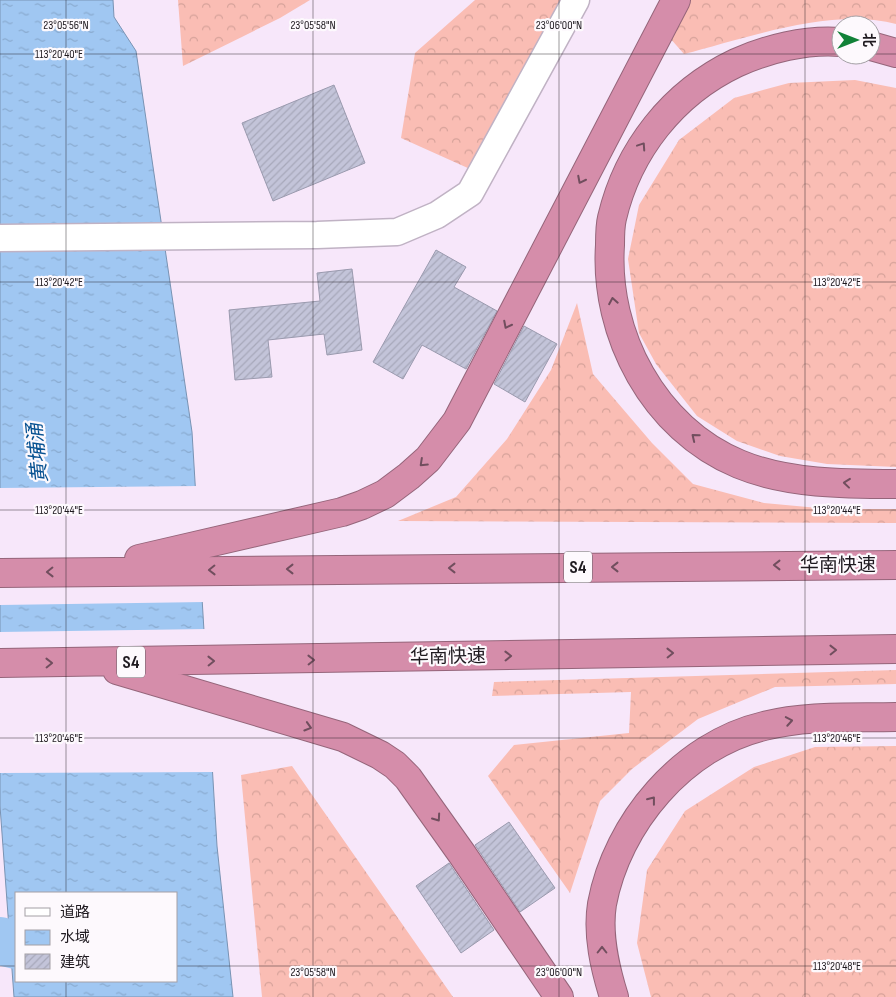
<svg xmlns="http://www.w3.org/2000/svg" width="896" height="997" font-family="'Sofia Sans Condensed','Noto Sans SC',sans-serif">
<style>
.forest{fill:url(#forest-crowns)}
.water{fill:url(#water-ripples);stroke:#7993b3;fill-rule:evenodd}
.pier{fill:#f7e7fa}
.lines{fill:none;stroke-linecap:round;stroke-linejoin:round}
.river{stroke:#a0c7f2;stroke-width:48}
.building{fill:url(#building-hatch);stroke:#9a9aae}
.street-casing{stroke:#c0b2c4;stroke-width:29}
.highway-casing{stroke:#95657a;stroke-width:30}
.street{stroke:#fff;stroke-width:26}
.highway{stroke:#d58daa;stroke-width:28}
.oneway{stroke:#714e5e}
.ticks{fill:none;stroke:#1f1a20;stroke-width:1;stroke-opacity:0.45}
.labels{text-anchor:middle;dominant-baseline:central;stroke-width:4.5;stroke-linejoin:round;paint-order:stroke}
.shield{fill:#fdf9fd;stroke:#625d62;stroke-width:1}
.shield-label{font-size:18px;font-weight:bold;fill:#1f1a20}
.street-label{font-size:19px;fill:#1f1a20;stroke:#fdf9fd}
.water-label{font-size:20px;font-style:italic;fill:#095392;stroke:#fdf9fd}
.ticks-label{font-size:12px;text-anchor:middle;fill:#1f1a20;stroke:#fdf9fd;stroke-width:4.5;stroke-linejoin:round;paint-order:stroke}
</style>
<defs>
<pattern id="forest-crowns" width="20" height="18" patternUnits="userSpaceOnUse" patternTransform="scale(1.25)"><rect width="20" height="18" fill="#fabdb4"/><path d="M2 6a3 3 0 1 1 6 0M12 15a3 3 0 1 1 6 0" fill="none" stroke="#d6a29a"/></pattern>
<pattern id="water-ripples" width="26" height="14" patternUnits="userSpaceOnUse" patternTransform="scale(1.25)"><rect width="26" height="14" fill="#a0c7f2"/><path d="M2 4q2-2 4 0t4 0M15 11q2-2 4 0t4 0" fill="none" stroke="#89aacf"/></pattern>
<pattern id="building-hatch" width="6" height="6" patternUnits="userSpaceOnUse" patternTransform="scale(1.25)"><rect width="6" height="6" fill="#c3c4d9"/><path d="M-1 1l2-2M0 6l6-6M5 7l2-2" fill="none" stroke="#a7a8ba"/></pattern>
</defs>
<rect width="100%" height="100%" fill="#f7e7fa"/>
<path class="forest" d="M178,0H310L280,18L183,66Z
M475,0H568L470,169L401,138L415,53Z
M690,0H896V24C833,7 746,38 684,54L669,37Z
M855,80L896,88V467L827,464L780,456L737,441L697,416L656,364L639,333L628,259L639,205L679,140L734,98L789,83Z
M577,303L593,374L652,443L693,484L764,503L829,509H896V523L398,521L456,497L507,439L551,370Z
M896,670V684L775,687L698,719L632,769L600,801L570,893L488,776L514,745L629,733L631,692L492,696L494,682Z
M896,746V997H651L637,943L647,870L685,811L754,767L815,747Z
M292,766L453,997H262L241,775Z"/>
<path class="water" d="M0,0H113L114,17L136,51L192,432L217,846L233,997H14L0,806ZM16,893H176V981H16Z"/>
<path class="pier" d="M198,486L205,602L0,605V488Z
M206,629L215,772L0,773V632Z"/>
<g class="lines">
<path class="river" d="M0,941L16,945"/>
</g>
<path class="building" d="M334,85L365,163L273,201L242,123Z
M436,250L466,267L454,287L497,311L466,369L422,345L403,379L373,362Z
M352,269L362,350L327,355L324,334L268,340L272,377L235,380L229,310L320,301L317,273Z
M524,326L557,344L525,402L494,384Z
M509,822L555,888L520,912L475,845Z
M449,863L494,930L461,953L416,886Z"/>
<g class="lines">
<defs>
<path id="street" d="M0,238L317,235L397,232L437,215L470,193L576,0"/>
<path id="highway" d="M841,42C806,39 767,49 736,63C673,93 628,150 612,218C610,226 610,236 610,245C604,334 654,429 739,464C787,484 845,484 896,484
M871,46L896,53
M139,559L342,512L362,505L385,494L409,476L428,459L457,421L676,0
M0,573L896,565
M0,663L896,649
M117,670L343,737L380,755L395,765L408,778L462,854L559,997
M614,997C605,968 597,935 602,904C617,823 683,745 764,726C807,715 852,718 896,717"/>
</defs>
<use href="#street" class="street-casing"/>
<use href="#highway" class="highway-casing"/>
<use href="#street" class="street"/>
<use href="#highway" class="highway"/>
</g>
<defs><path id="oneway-chevron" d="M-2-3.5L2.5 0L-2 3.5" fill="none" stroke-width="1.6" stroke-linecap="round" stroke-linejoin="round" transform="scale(1.25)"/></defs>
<g class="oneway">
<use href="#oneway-chevron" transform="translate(642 146) rotate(-56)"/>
<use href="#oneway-chevron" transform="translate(581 180) rotate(117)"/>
<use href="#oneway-chevron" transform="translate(613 301) rotate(-100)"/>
<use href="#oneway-chevron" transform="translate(507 325) rotate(117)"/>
<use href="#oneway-chevron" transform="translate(695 437) rotate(-141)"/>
<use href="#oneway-chevron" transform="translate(423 463) rotate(137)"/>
<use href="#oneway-chevron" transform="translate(847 483) rotate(-174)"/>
<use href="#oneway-chevron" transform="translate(777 565) rotate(180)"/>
<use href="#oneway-chevron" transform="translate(615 567) rotate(180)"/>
<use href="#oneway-chevron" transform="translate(452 568) rotate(180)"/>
<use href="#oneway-chevron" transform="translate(290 569) rotate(180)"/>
<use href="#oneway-chevron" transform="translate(212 570) rotate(179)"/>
<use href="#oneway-chevron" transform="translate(50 572) rotate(179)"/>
<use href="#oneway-chevron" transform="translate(833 650) rotate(-1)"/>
<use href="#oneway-chevron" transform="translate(670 653) rotate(-1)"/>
<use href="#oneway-chevron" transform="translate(508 656) rotate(-1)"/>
<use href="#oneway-chevron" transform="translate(311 660) rotate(-1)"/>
<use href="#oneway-chevron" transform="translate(211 661) rotate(-1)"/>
<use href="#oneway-chevron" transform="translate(49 663) rotate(-1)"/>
<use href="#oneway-chevron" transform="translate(789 721) rotate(-10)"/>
<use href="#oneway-chevron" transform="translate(308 727) rotate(17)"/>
<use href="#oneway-chevron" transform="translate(652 800) rotate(-52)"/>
<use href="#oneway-chevron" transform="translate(437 818) rotate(55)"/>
<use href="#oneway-chevron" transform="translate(602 950) rotate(-90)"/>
</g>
<path class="ticks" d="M66,0V893M313,0V997M559,0V997M805,0V997M0,54H841M871,54H896M0,282H896M0,510H896M0,738H896M0,966H16M176,966H896M66,981V997"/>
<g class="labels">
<g class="shield">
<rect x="564" y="551.5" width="28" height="31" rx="4"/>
<rect x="117" y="646.5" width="28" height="31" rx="4"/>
</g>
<g class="shield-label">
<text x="578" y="567">S4</text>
<text x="131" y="662">S4</text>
</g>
<g class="street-label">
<text x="838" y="565">华南快速</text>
<text transform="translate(448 657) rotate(-1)">华南快速</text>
</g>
<g class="water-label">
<text transform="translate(38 453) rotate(-96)">黄埔涌</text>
</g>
</g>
<g class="ticks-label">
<text x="66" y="29">23°05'56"N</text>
<text x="313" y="29">23°05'58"N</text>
<text x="559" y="29">23°06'00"N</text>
<text x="59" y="58">113°20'40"E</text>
<text x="837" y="286">113°20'42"E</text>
<text x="59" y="286">113°20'42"E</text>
<text x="837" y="514">113°20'44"E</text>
<text x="59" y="514">113°20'44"E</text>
<text x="59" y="742">113°20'46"E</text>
<text x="837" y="742">113°20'46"E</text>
<text x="837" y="970">113°20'48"E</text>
<text x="313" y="976">23°05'58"N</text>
<text x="559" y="976">23°06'00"N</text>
</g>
<rect x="15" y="892" width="162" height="90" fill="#fdf9fd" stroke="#a4a0a5"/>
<rect x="25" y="908" width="25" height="8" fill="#ffffff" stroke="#a4a0a5"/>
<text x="60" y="917" font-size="15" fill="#1f1a20">道路</text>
<rect x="25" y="930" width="25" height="15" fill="url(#water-ripples)" stroke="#a4a0a5"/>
<text x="60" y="942" font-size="15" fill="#1f1a20">水域</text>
<rect x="25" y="954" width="25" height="15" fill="url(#building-hatch)" stroke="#a4a0a5"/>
<text x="60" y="967" font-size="15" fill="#1f1a20">建筑</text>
<g transform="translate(856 40) rotate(90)"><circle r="24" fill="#fdf9fd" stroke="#a4a0a5"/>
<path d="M0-4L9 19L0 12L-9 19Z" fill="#118138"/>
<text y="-8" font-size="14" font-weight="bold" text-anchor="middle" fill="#1f1a20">北</text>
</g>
</svg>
